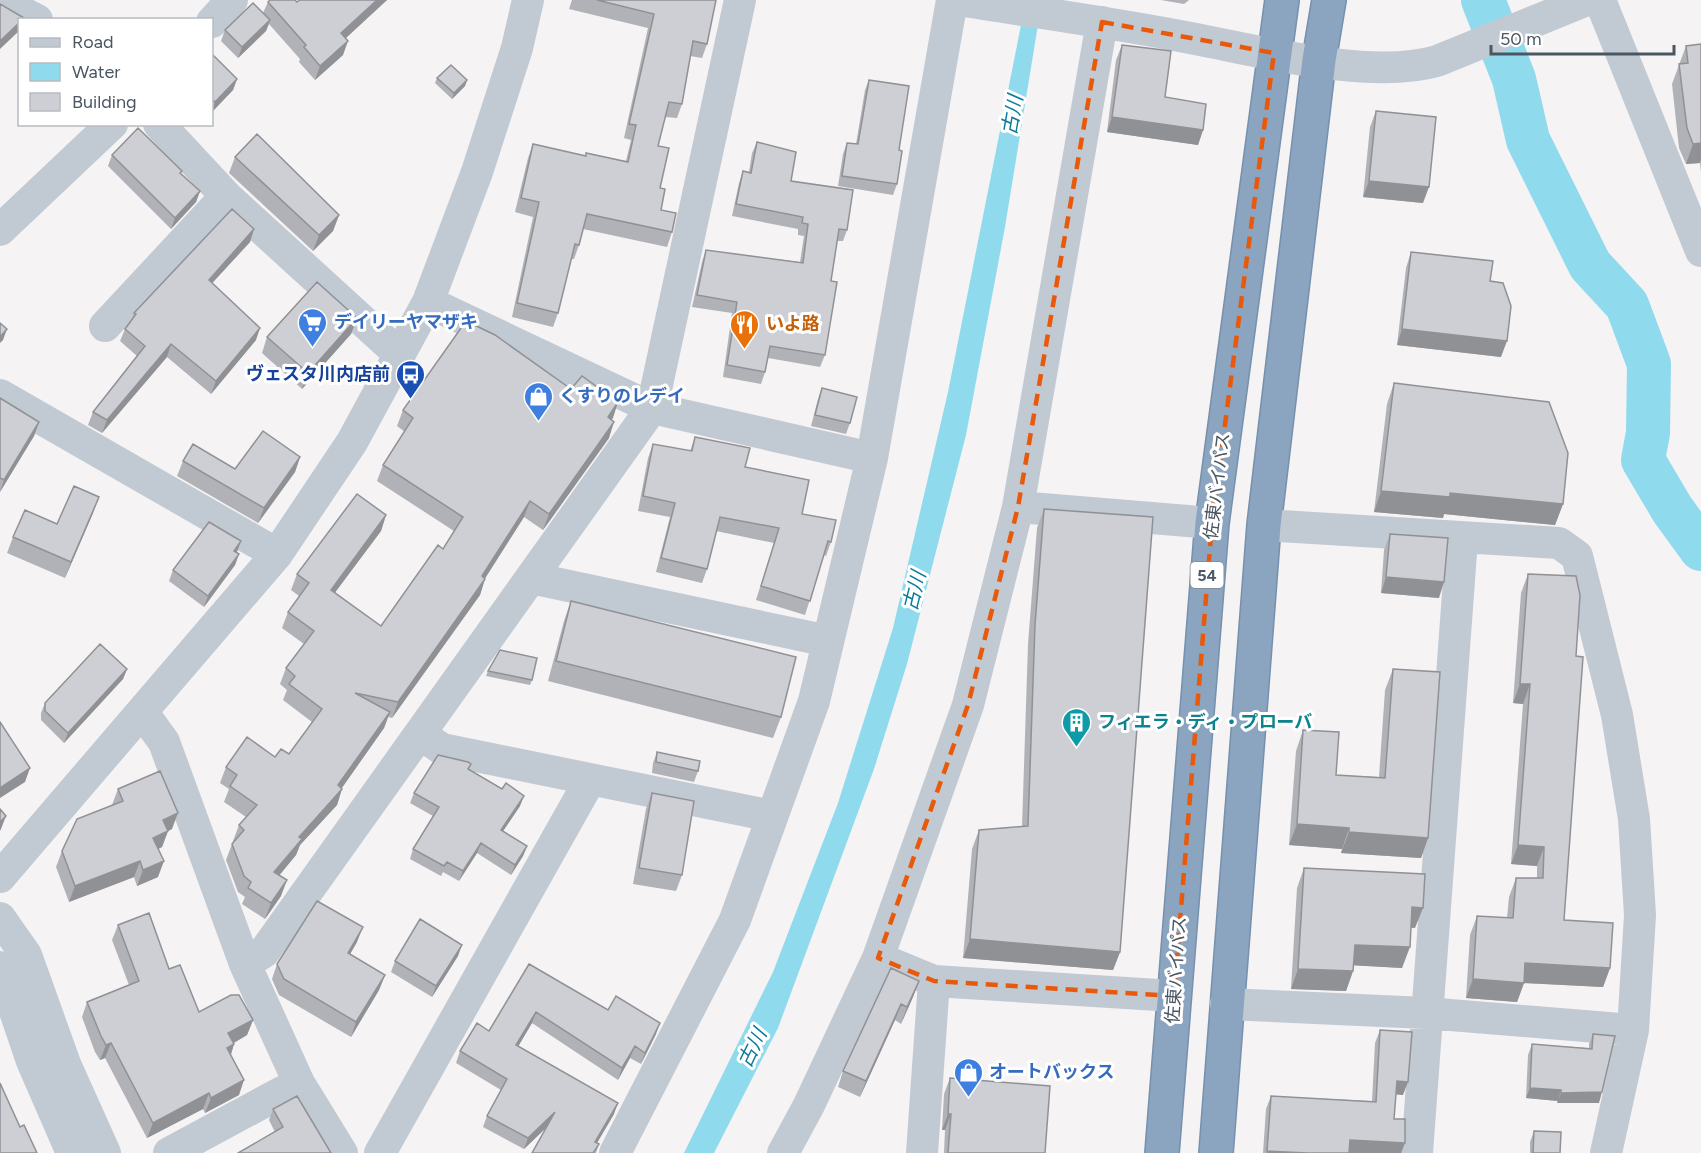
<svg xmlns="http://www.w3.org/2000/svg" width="1701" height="1153" font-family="Figtree,'Noto Sans JP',sans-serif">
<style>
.water{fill:#90daee}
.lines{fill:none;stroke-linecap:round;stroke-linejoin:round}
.river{stroke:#90daee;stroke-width:44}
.highway-casing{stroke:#7690ad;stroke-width:36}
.minor{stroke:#c1cad2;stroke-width:32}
.highway{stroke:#8ba5c1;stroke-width:33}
.wall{fill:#b0b2b7}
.shaded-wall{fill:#909195}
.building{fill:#cdcfd5;stroke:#909195;stroke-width:1.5}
.marked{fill:none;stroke:#e8590c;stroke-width:4.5;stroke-dasharray:12 8;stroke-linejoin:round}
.labels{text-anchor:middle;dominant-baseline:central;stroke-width:6;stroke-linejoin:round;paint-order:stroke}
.shield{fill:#fff;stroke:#808990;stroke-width:1.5}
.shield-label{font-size:16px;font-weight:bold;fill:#4a5661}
.shop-label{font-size:18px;font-weight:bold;fill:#366cbe;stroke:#fff;text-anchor:start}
.food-label{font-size:18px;font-weight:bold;fill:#c56008;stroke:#fff;text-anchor:start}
.transit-label{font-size:18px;font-weight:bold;fill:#164399;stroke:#fff;text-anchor:end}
.street-label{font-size:18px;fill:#4a5661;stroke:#fff}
.culture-label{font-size:18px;font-weight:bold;fill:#0d838f;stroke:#fff;text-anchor:start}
.water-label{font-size:20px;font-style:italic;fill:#0c7c9b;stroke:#fff}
</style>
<rect width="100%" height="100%" fill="#f5f3f3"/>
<path class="water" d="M1026,0H1042L1005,227L966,435L907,664L874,769L778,1028L714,1153H684L773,972L838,803L893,628L948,392Z"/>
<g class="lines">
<path class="river" d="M1483,0L1514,79L1528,140L1590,265L1627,305L1649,364L1648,433L1643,460L1672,509L1701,549"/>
<defs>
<path id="highway" d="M1162,1153L1212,523L1282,0
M1216,1153L1264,525L1319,60L1329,0"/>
</defs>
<use href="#highway" class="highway-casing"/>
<path class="minor" d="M959,0C1033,12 1106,22 1180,36C1252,49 1368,81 1437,61L1587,0
M1600,0L1701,251
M0,1L37,20
M212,22L232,0
M159,124L226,196L399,354
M0,230L112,124
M428,302L652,408L872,458
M105,326L226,196
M0,395L277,554
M1018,507L1212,523
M1264,525L1559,543L1577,556L1617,715L1634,819L1640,915L1633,1030L1606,1153
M531,578L828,641
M143,713L164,742L245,964L299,1083L342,1153
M420,734L442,749L772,816
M0,877L277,554L352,442L428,302L477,172L517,48L528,0
M0,918L26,955L65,1064L105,1153
M878,958L934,981L1174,996
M245,964L264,952L652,408L740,0
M0,967L32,1061L72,1153
M1226,1004L1426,1013L1633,1030
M169,1153L299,1083
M380,1153L590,780
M615,1153L735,920L814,701L872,458L952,0
M783,1153L809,1105L878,958L968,705L1018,507L1102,22
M922,1153L934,981
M1417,1153L1462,539"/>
<use href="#highway" class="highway"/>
</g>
<path class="wall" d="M300,0H387L346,38L343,55L315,80L299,62L300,59L269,24L266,31L238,58L221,41L225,30L263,13L268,2H297Z
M572,0H716L707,44L702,58L690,56L682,104L677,118L665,117L658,146L661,210L672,232L667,247L583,229L579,245L574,259H571L558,313L553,327L512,317L533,217L515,212L528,158L533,144L585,156L626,161L631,140L624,138L648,28L569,9Z
M1161,0H1189L1184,4Z
M1701,44V172L1700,163L1686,164L1679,148L1672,84L1686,46Z
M1122,45L1165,97L1203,130L1198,145L1107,132L1116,60Z
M212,56L237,79L233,90L212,112Z
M437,78L467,80L465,86L452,99L435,83Z
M869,80L899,150L897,184L893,195L838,186L843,154L847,143L856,144L865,90Z
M1376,111L1423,203L1363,197L1370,127Z
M757,142L791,181L847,230L843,241H837L831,281L825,355L820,367L768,358L765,372L761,384L723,377L732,313L692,307L702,262L706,250L800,262L804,236L798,235V229L732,216L739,183L743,171L749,172L752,153Z
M112,155L181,174L200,191L196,202L171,229L108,166Z
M235,157L339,215L333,231L313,251L229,173Z
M254,229L250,242L212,283L256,340L211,394L167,357L102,433L88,425L93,412L137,356L120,341L125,329L132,319L134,313Z
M1411,252L1490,281L1501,357L1397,345L1406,268Z
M357,318L351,334L302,389L262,353L267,337Z
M1394,383L1563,504L1555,525L1444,514L1443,518L1374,512L1387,404Z
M822,388L850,423L846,434L811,426L818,399Z
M571,389L618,402L611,420L609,438L543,530L524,517L485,578L480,595L392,718L388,717L384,728L342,788L337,805L300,845L296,855L279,875L281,896L265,919L242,904L245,897L238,892L226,860L232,844L234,842L233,841L239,825L246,817L224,802L229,789L220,783L226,767L289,754L312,722L283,700L287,690L280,684L286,668L304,644L282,628L288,612L299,596L291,590L297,574L386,515L381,531L335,592L381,626L443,549L454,531L377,481L383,465L405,432L397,426L403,410Z
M0,398L39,422L34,436L0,492Z
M695,437L745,467L802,514L831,542L826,556L824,555L805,615L756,600L774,543L716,531L707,569L702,583L656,572L670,517L638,511L648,458L653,444L690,451Z
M300,457L295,472L258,523L177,476L183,461L235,469Z
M1044,509L1120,952L1113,970L963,958L972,849L979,830L1022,827L1028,644L1037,528Z
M93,513L65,578L7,553L13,537Z
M1390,534L1439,598L1381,593L1384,550Z
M237,552L239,554L235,565L204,607L169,581L173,570Z
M1528,574L1576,656L1564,920L1610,968L1603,987L1524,983L1517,1002L1466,998L1470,935L1477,916L1507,918L1509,897L1516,878H1537V866L1511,864L1523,704L1513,703L1521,593Z
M571,601L781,717L773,738L548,681L564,621Z
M127,669L123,679L64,743L41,720V713L45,703Z
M1393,669L1428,838L1421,858L1341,853L1342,849L1289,845L1296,751L1303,730L1336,775L1379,777L1385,690Z
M488,671L532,680L530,685L486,676Z
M657,752L698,771L694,782L652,773L653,763Z
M469,770L520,806L503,831L527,846L523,856L511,875L477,853L459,881L443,872L441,876L410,859L413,849L433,816L410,803L414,793Z
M118,789L172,829L168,831L162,847L158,849V877L137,886L134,877L69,902L56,867L62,851L112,805Z
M652,793L682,875L676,891L633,884L646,809Z
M1304,868L1415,928H1411L1402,968L1353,965V971L1346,991L1291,989L1297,888Z
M118,925L169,969L199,1012L253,1020L247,1035L234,1043V1044L231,1055L239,1095L205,1113L203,1109L147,1138L105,1058L100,1060L95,1052L82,1017L87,1002L129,985L112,940Z
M357,942L350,954L385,975L379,990L351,1037L279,995L272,979L277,964Z
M458,956L432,997L391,972L395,961Z
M529,964L608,1010L656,1034L641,1064L630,1058L618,1080L532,1023L518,1046L614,1114L597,1143L599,1144L596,1153H532L546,1128L524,1149L483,1127L487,1116L501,1090L456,1063L460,1051L489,1031Z
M919,981L913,997L901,1024L895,1020L860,1097L838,1087L843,1071Z
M1380,1030L1403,1095L1396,1094L1394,1119L1405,1143L1401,1153H1263L1266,1109L1271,1096L1372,1101L1375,1043Z
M1593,1034L1599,1103H1557L1558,1101L1526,1098L1528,1055L1532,1044L1589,1048V1044Z
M950,1078L1045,1153H944L945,1130H942L944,1094Z
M273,1109L331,1153L275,1132L269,1120Z
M1534,1131L1560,1153H1530V1142Z"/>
<path class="shaded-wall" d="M377,0H387L336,47L341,33Z
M270,20L266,31L238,58L242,47Z
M20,22L19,31L0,49V41Z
M348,41L343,55L315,80L320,66Z
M237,79L233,90L212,112L215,102Z
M467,80L465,86L452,99L454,93Z
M1112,117L1203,130L1198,145L1107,132Z
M1701,143V159L1700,163L1686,164L1693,144Z
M1369,181L1429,187L1423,203L1363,197Z
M200,191L196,202L171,229L175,218Z
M339,215L333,231L313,251L319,235Z
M254,229L250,242L204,292L209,280Z
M357,318L351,334L302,389L308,373Z
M260,328L256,340L211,394L216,381Z
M7,329L3,340L0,343V337Z
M1402,329L1507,341L1501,357L1397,345Z
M171,344L167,357L102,433L107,420Z
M618,402L613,418L602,433L608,417Z
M39,422L34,436L0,492L4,480Z
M614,422L609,438L543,530L549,514Z
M300,457L295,472L258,523L264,508Z
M1381,491L1450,493L1563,504L1555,525L1444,514L1443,518L1374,512Z
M99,497L93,513L65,578L71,562Z
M530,501L524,517L479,588L485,579L480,595L392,718L398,702L482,576Z
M386,515L381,531L325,606L331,590Z
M241,541L237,552L230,561L234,551Z
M239,554L235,565L204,607L208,596Z
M1386,577L1444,582L1439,598L1381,593Z
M127,669L123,679L64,743L68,733Z
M1520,684H1530L1523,704L1513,703Z
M390,712L384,728L336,796L342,789L337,805L300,845L296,855L269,888L274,872Z
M30,768L25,782L0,798V788Z
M524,796L520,806L497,840L501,830Z
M178,813L172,829L158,836L163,820Z
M6,816L1,829L0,831V822Z
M1297,824L1349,828L1342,849L1289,845Z
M168,831L162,847L148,854L153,838Z
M1349,832L1428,838L1421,858L1341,853Z
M481,843L477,853L459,881L463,871Z
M1518,845L1544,847L1537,866L1511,864Z
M527,846L523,856L511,875L515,865Z
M140,861L134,877L69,902L75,886Z
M164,861L158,877L137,886L143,870Z
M287,880L281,896L265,919L271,903Z
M1412,907L1423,908L1415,928L1405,927Z
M363,927L357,942L342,968L348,953Z
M970,939L1120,952L1113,970L963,958Z
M462,945L458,956L432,997L436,986Z
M1355,945L1410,947L1402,968L1347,965Z
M1525,963L1610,968L1603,987L1524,983L1517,1002L1466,998L1473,979Z
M1298,969L1353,971L1346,991L1291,989Z
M385,975L379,990L351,1037L356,1022Z
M919,981L913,997L901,1024L907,1007Z
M901,1004L895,1020L860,1097L866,1081Z
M536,1012L532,1023L512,1057L516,1045Z
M253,1020L247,1035L223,1049L228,1033Z
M660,1023L656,1034L641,1064L645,1053Z
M111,1043L105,1058L100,1060L106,1045Z
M234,1044L229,1060L227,1048Z
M635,1046L630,1058L618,1080L622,1068Z
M244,1080L239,1095L205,1113L211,1098Z
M1397,1081L1408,1082L1403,1095L1392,1094Z
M1530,1088L1561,1090L1558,1101L1526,1098Z
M1602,1092L1599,1103H1557L1561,1093Z
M209,1093L203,1109L147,1138L153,1123Z
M618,1103L614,1114L591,1153L595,1142Z
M555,1112L551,1123L524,1149L528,1138Z
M948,1114H951L945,1130H942Z
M1350,1140L1405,1143L1401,1153H1345Z
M1267,1151L1308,1153H1267Z"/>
<path class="building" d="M270,0H295L297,2L300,0H377L341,33L348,41L320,66L304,47L306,45L268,2Z
M597,0H716L707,44L693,41L682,104L669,102L658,146L669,148L660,188L665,189L661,210L676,213L672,232L587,214L579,245L575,244L558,313L517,303L539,202L521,198L533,144L586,156V153L628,162L636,125L629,124L654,14Z
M253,3L270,20L242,47L225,30Z
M0,4L24,18L22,20H20V22L0,41Z
M1701,44V143L1693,144L1687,128L1679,64L1688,63L1686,46Z
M1122,45L1171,51L1165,97L1206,104L1203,130L1112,117Z
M213,55L237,79L215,102L212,99V56Z
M451,65L467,80L454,93L437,78Z
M869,80L909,86L899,150L902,151L897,184L842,176L847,143L858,144Z
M1376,111L1436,117L1429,187L1369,181Z
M138,128L182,171L180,173L200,191L175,218L112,155Z
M257,134L339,215L319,235L235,157Z
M757,142L796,152L791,181L853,190L847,230L839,229L831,281L837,282L825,355L770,346L765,372L727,365L737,302L697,295L706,250L803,263L808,224L802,223L803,217L736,204L743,171L751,173Z
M232,209L254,229L209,280L260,328L216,381L171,344L107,420L93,412L145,346L125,329L136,314L134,313Z
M1411,252L1493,261L1490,281L1503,283L1511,306L1507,341L1402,329Z
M317,282L357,318L308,373L267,337Z
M466,321L495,335L571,389L582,376L618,402L608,417L614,422L549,514L530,501L482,576L485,579L398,702L355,693L390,712L338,785L342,789L299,837L302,839L274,872L287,880L271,903L248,888L251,882L244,876L232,844L244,830L239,825L257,805L230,786L237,775L226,767L247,737L275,757L281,749L289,754L322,709L289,684L295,676L286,668L314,631L288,612L309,583L297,574L357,494L386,515L331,590L381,626L438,545L443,549L463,517L383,465L413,418L403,410Z
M0,323L7,329L0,337Z
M1394,383L1549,402L1568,453L1563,504L1450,493V497L1381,491Z
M822,388L857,397L850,423L815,415Z
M0,398L39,422L4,480L0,478Z
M263,431L300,457L264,508L183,461L193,444L235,469Z
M695,437L750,448L745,467L809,480L802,514L836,520L831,542L828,541L810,601L761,586L779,528L720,517L707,569L661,558L675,503L643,496L653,444L692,451Z
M74,486L99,497L71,562L13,537L25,510L57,524Z
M1044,509L1153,517L1120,952L970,939L979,830L1028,826L1035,625Z
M209,522L241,541L234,551L239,554L208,596L173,570Z
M1390,534L1448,538L1444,582L1386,577Z
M1528,574L1576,576L1580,595L1576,656L1583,657L1564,920L1613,923L1610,968L1525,963L1524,983L1473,979L1477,916L1513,918L1516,878H1543L1544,847L1518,845L1530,684H1520Z
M571,601L796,657L781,717L556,661Z
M100,644L127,669L68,733L45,711V703Z
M500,650L537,658L532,680L488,671Z
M1393,669L1440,672L1428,838L1349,832V828L1297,824L1303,730L1339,732L1336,775L1385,778Z
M0,722L30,768L0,788Z
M657,752L700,761L698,771L656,762Z
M438,755L468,762L471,764L468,769L502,789L506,783L524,796L501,830L527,846L515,865L481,843L463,871L447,862L444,866L413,849L439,807L414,793Z
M160,771L178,813L163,820L168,831L153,838L164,861L143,870L140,861L75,886L62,851L77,819L123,801L118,789Z
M652,793L694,801L682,875L639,868Z
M0,809L6,816L0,822Z
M1304,868L1425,874L1423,908L1412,907L1410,947L1355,945L1353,971L1298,969Z
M317,901L363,927L348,953L385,975L356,1022L284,979L277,964Z
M149,913L169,969L180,965L199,1012L231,995H239L253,1020L228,1033L234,1044L227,1048L244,1080L211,1098L209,1093L153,1123L111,1043L106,1045L101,1036L87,1002L139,981L118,925Z
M420,919L462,945L436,986L395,961Z
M529,964L608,1010L616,996L660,1023L645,1053L635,1046L622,1068L536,1012L516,1045L618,1103L595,1142L599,1144L593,1153H532L555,1112L528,1138L487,1116L507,1079L460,1051L477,1023L489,1031Z
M891,968L919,981L907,1007L901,1004L866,1081L843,1071Z
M1380,1030L1412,1032L1408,1082L1397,1081L1394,1119H1405V1143L1350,1140L1349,1153H1308L1267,1151L1271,1096L1376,1102Z
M1593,1034L1615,1036L1602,1092L1561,1093V1090L1530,1088L1532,1044L1592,1049Z
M950,1078L1050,1086L1045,1153H948L951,1114H948Z
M0,1083L20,1127L24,1125L37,1153H0Z
M297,1096L331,1153H238L283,1127L273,1109Z
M1534,1131L1561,1132L1560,1153H1533Z"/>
<path class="marked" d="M1102,22L1274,53L1212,523L1174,996L934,981L878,958L968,705L1018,507Z"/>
<defs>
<symbol id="supermarket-pin" viewBox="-11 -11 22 30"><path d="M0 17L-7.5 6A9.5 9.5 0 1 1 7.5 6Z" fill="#3f7fe0" stroke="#fff"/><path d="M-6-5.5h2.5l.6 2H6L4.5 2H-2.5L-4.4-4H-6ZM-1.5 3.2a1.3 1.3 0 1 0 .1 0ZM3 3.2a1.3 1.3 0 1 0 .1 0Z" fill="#fff"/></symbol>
<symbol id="restaurant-pin" viewBox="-11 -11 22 30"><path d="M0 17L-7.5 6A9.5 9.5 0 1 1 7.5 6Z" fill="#e8710a" stroke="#fff"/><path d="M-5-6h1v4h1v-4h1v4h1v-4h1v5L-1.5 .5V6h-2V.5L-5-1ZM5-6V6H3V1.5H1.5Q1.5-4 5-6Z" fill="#fff"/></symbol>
<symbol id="bus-pin" viewBox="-11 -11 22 30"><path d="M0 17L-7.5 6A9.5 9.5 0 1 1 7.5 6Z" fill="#1a4fb4" stroke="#fff"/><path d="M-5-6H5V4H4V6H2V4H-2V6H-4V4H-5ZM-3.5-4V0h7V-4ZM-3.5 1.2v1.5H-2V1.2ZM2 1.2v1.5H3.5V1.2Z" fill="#fff"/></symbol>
<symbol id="shop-pin" viewBox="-11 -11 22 30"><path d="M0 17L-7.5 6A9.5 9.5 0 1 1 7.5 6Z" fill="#3f7fe0" stroke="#fff"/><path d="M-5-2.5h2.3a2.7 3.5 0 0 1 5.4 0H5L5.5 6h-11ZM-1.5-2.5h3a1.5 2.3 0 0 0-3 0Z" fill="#fff"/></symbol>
<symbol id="building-pin" viewBox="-11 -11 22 30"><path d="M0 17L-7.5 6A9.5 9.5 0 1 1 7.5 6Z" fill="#0f9aa8" stroke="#fff"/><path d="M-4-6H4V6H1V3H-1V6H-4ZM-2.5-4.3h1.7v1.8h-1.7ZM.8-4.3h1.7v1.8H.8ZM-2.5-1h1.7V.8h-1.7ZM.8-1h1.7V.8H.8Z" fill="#fff"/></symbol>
</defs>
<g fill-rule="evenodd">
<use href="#supermarket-pin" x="296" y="306" width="33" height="45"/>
<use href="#restaurant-pin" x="728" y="308" width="33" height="45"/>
<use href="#bus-pin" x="394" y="358" width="33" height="45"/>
<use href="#shop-pin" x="522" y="380" width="33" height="45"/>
<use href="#building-pin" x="1060" y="706" width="33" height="45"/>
<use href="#shop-pin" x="952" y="1056" width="33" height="45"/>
</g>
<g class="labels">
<rect class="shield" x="1190.5" y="562" width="33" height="26" rx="4.5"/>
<g class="shield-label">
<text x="1207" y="575">54</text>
</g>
<g class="shop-label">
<text x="334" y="322">デイリーヤマザキ</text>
<text x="559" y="396">くすりのレデイ</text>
<text x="989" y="1072">オートバックス</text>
</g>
<g class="food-label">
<text x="766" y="324">いよ路</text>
</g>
<g class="transit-label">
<text x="390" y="374">ヴェスタ川内店前</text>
</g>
<g class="street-label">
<text transform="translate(1217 486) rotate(-83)">佐東バイパス</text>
<text transform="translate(1176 970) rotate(-86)">佐東バイパス</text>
</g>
<g class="culture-label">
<text x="1098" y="722">フィエラ・ディ・プローバ</text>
</g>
<g class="water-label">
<text transform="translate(1012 115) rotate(-80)">古川</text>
<text transform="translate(914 591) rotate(-76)">古川</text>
<text transform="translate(752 1048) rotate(-64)">古川</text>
</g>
</g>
<rect x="18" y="18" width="195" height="108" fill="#ffffff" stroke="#b7bbc0" stroke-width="1.5"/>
<rect x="30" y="38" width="30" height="9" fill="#c1cad2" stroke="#b7bbc0" stroke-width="1.5"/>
<text x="72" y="48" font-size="18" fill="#4a5661">Road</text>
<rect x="30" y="63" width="30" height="18" fill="#90daee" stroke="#b7bbc0" stroke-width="1.5"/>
<text x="72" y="78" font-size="18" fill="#4a5661">Water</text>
<rect x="30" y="93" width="30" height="18" fill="#cdcfd5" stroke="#b7bbc0" stroke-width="1.5"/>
<text x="72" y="108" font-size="18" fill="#4a5661">Building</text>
<path d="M1491 45v9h183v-9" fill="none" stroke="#4a5661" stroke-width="3"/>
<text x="1500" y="45" font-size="18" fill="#4a5661" stroke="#ffffff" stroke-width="4.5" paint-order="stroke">50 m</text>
</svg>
